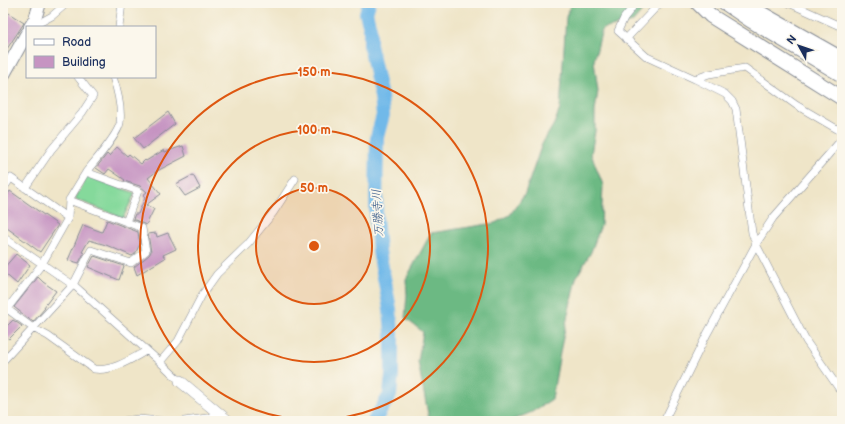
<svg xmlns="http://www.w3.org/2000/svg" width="845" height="424" font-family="'Balsamiq Sans','Klee One',sans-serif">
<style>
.green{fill:#85d99b;stroke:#50847c}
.forest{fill:#6cb983;stroke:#447470}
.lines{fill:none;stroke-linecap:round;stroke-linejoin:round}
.river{stroke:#71b9e9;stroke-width:14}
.building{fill:#c694c2}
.street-casing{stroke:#858a93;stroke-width:8}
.secondary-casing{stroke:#858a93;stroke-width:12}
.primary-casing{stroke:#858a93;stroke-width:14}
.highway-casing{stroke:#858a93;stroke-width:16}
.street{stroke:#fff;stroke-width:7}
.secondary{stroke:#fff;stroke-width:11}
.primary{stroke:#fff;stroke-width:12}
.highway{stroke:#fff;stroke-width:14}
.ring{fill:none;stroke:#de5710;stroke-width:2}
.labels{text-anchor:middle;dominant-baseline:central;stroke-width:3.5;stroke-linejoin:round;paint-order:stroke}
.water-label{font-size:12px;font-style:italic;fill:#355888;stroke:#fbf7ec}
.centre{fill:#de5710;stroke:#fbf7ec;stroke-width:2}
.ring-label{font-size:12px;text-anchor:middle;font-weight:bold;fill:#de5710;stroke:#fbf7ec;stroke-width:3.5;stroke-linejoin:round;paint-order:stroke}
</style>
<rect width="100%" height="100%" fill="#fbf7ec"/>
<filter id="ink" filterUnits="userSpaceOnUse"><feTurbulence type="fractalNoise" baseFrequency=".025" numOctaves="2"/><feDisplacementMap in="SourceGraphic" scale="8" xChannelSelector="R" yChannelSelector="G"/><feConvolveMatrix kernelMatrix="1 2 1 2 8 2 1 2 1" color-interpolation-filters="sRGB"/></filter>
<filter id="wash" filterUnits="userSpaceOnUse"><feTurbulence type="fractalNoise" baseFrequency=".012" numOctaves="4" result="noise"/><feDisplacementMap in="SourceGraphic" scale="16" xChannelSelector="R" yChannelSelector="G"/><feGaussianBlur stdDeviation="0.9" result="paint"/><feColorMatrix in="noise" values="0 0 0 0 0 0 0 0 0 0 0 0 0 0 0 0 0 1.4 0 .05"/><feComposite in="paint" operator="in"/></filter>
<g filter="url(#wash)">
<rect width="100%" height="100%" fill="#efe5c8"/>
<path class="green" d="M87,176L135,193L123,218L75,199Z"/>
<path class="forest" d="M571,3H649L633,22L602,29L594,61L598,91L595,111V131L591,154L603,185L601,225L591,252L576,278L561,347L552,399L532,412L510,421H431L429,419L418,362L423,332L405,318L407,295L406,279L431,233L495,223L510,215L525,193L542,144L554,124L560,109L566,17Z"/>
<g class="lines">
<path class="river" d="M369,3L366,13L370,28V45L381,97L383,115L377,137L376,218L379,251L390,309L392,334V375L390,395L374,421"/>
</g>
<g id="blocks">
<path class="building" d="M7,12L24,23L3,55V18Z
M168,112L175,124L143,149L134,138Z
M183,146L186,156L157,171L148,178L161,194L146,205L154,209L146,225L133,219L135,214H138L145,198L143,195L147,192L140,186L124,181L125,180L109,169L105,174L96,168L107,154L109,156L117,147L127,156L129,154L141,164L145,160L146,161L164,150L165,152Z
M193,175L200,188L185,196L176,184Z
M10,191L58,225L40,252L3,225V202Z
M107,220L138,232L140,244L135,254L132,256L106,245L89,240L82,252L84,253L79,263L68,260L83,225L102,232Z
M156,233L157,237L168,233L176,249L163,255L165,258L137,275L134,267L149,255L151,252L148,234Z
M16,254L30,265L17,284L3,272V269Z
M94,256L124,266L119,280L88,267Z
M38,277L43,282L56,291L44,307L45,308L33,322L14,307Z
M13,320L22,326L9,339L3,334V330Z"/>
</g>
</g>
<g filter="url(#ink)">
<use href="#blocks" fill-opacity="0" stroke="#858a93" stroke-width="1"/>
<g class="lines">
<defs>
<path id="street" d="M631,3L632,8L624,18L618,31L647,57L695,79L725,94L732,101L736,109L752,233L756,244L806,341L842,393
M789,3L842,27
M35,19L41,22L52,16L67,3
M119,27L122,3
M626,39L660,3
M695,79L709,74L745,68L796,105L842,132
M86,172C94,162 118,135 120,123C122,107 118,92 113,77
M25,188L51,150L82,113L93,96L78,77
M3,189L11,178L68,218L42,264L3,314
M68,218L69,200
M3,237L76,287L160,362L180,381
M3,306L33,328L48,336L94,369C112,372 131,359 146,351
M3,361L73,285L91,250L131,263L146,251L142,228L69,200L86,172L138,191L126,222
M160,362L178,341L202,295L217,274L248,244L273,213L295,179
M124,421L138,419L162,421
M184,421L222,416
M664,421L707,334L756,244L773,218L842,139"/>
<path id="secondary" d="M180,381L228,421"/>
<path id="primary" d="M30,27L35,19L40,3
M3,76L27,33"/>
<path id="highway" d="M698,3L711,16L842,98
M725,3L750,20L842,75
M743,3L842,59"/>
</defs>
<use href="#street" class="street-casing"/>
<use href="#secondary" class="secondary-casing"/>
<use href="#primary" class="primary-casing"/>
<use href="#highway" class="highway-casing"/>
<use href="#street" class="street"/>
<use href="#secondary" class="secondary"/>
<use href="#primary" class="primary"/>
<use href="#highway" class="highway"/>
</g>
</g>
<circle cx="314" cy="246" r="58" fill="#de5710" fill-opacity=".12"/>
<g class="ring">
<circle cx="314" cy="246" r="58"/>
<circle cx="314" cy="246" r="116"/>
<circle cx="314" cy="246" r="174"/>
</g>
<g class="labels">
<g class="water-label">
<text transform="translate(378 213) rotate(-93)">万勝寺川</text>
</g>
</g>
<circle cx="314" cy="246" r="6" class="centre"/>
<g class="ring-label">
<text x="314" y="76">150 m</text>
<text x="314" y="134">100 m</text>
<text x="314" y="192">50 m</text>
</g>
<rect width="845" height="424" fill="none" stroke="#fbf7ec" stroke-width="16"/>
<rect x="26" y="26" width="130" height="52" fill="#fbf7ec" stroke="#a1a7b3"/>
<rect x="34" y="39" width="20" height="6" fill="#ffffff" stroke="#a1a7b3"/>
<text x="62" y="46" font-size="12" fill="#1b2f5e">Road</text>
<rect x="34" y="56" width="20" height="12" fill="#c694c2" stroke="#a1a7b3"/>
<text x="62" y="66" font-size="12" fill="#1b2f5e">Building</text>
<g transform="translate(799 46) rotate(310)" stroke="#fbf7ec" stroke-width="3" paint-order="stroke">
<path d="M0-3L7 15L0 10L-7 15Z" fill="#1b2f5e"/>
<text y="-6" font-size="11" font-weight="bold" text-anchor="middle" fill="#1b2f5e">N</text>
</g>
</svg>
